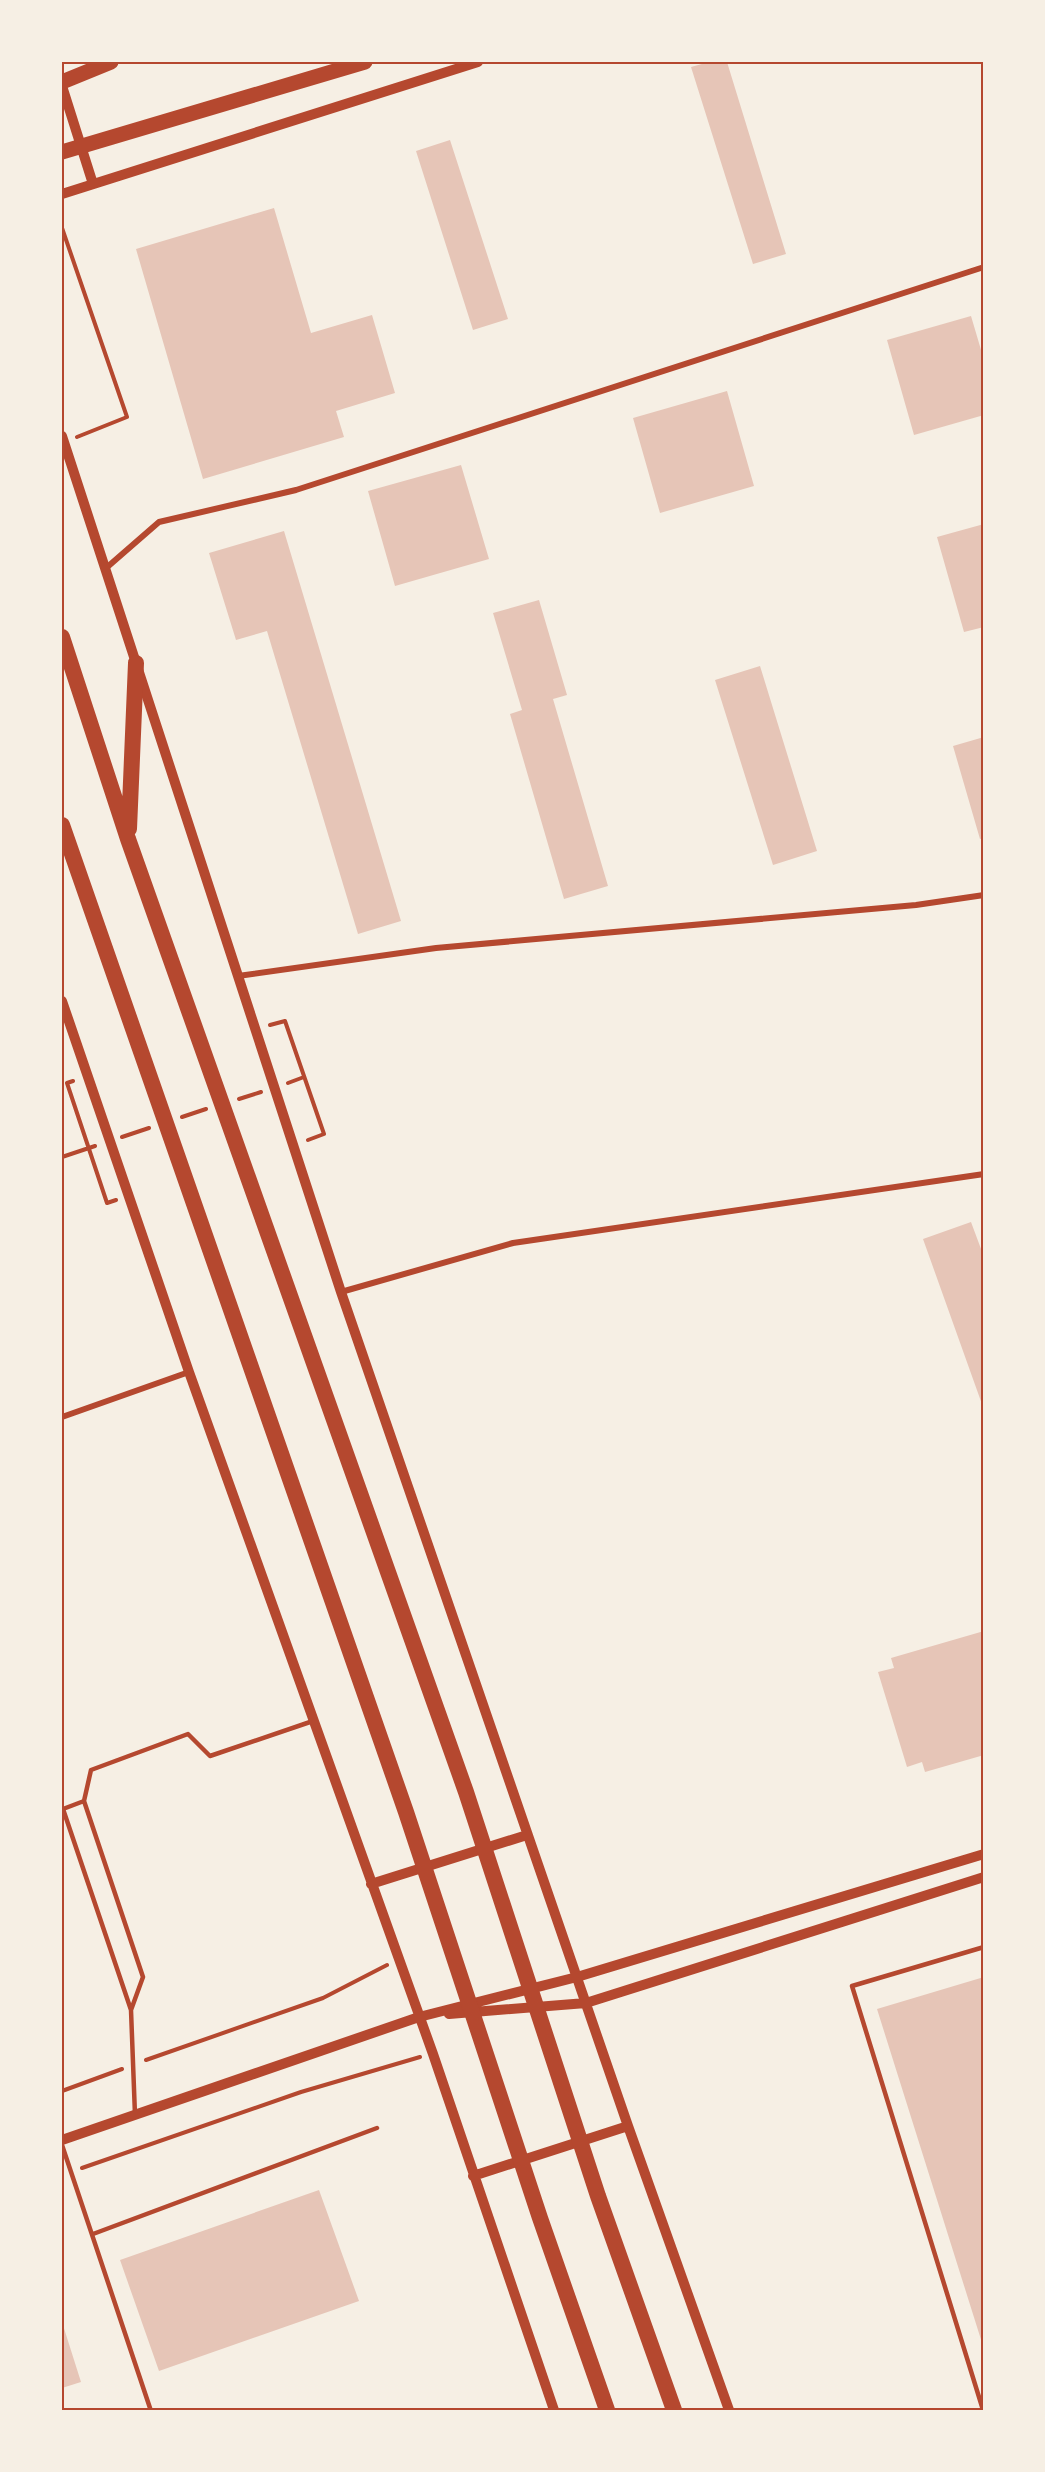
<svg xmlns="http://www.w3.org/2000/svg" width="1045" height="2472" font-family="Lato,sans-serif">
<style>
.building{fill:#e6c5b7}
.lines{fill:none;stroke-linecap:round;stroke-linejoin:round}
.path{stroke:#b5482f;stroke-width:4}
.service{stroke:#b5482f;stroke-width:4.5}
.minor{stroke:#b5482f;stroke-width:6}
.tertiary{stroke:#b5482f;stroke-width:10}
.primary{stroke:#b5482f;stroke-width:15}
.trunk{stroke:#b5482f;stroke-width:16}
.neatline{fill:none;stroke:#b5482f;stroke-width:2}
</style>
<rect width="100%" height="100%" fill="#f6efe4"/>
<path class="building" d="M709,62H727L786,254L753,264L691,67Z
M450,140L508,319L473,330L416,151Z
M274,208L311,333L372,315L395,393L336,411L344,437L203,479L136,249Z
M971,316L984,360V415L914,435L887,340Z
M727,391L754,486L660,513L633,418Z
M461,465L489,559L395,586L368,491Z
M984,524V627L964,632L937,537Z
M284,531L401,921L358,934L267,631L236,640L209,553Z
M539,600L567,695L553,699L608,886L564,899L510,714L522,710L493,613Z
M760,666L817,851L773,865L715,680Z
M984,737V838L980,839L953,746Z
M971,1222L984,1257L983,1407L923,1239Z
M984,1631V1755L925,1772L922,1762L907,1767L878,1672L894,1668L891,1658Z
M984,1977V2346H983L877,2009Z
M319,2190L359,2301L159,2371L120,2260Z
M62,2322L81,2382L62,2388Z"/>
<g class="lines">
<path class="path" d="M62,228L127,417L77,437
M270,1025L285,1021L324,1134L308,1140
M73,1081L67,1083L107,1203L116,1200
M288,1083L304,1077
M239,1099L261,1092
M182,1117L206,1109
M122,1137L149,1128
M62,1157L95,1146
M146,2060L323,1998L387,1965
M62,2091L122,2069
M82,2168L301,2092L420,2057"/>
<path class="service" d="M84,1801L143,1977L131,2010
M135,2115L131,2010L63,1809L84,1801L91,1770L188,1734L210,1756L313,1721
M62,2145L150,2408
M93,2234L377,2128
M983,2410L852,1986L984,1947"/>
<path class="minor" d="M105,569L159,522L296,490L984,267
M238,976L436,948L916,905L984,895
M341,1292L513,1243L984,1174
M62,1417L189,1372"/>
<path class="tertiary" d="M62,86L93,184
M62,194L478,62
M62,436L341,1292L628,2126L729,2410
M62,1001L189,1372L433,2054L554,2410
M371,1884L527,1835
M449,2014L586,2003L984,1877
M62,2140L419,2017L577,1977L984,1854
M473,2176L628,2126"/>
<path class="primary" d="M62,82L111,62
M62,152L365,62"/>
<path class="trunk" d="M62,637L128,839L466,1792L598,2196L674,2410
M62,825L406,1812L540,2218L607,2410
M129,829L136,663"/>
</g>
<rect width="1045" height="2472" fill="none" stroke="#f6efe4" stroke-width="126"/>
<rect x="63" y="63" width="919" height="2346" class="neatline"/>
</svg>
